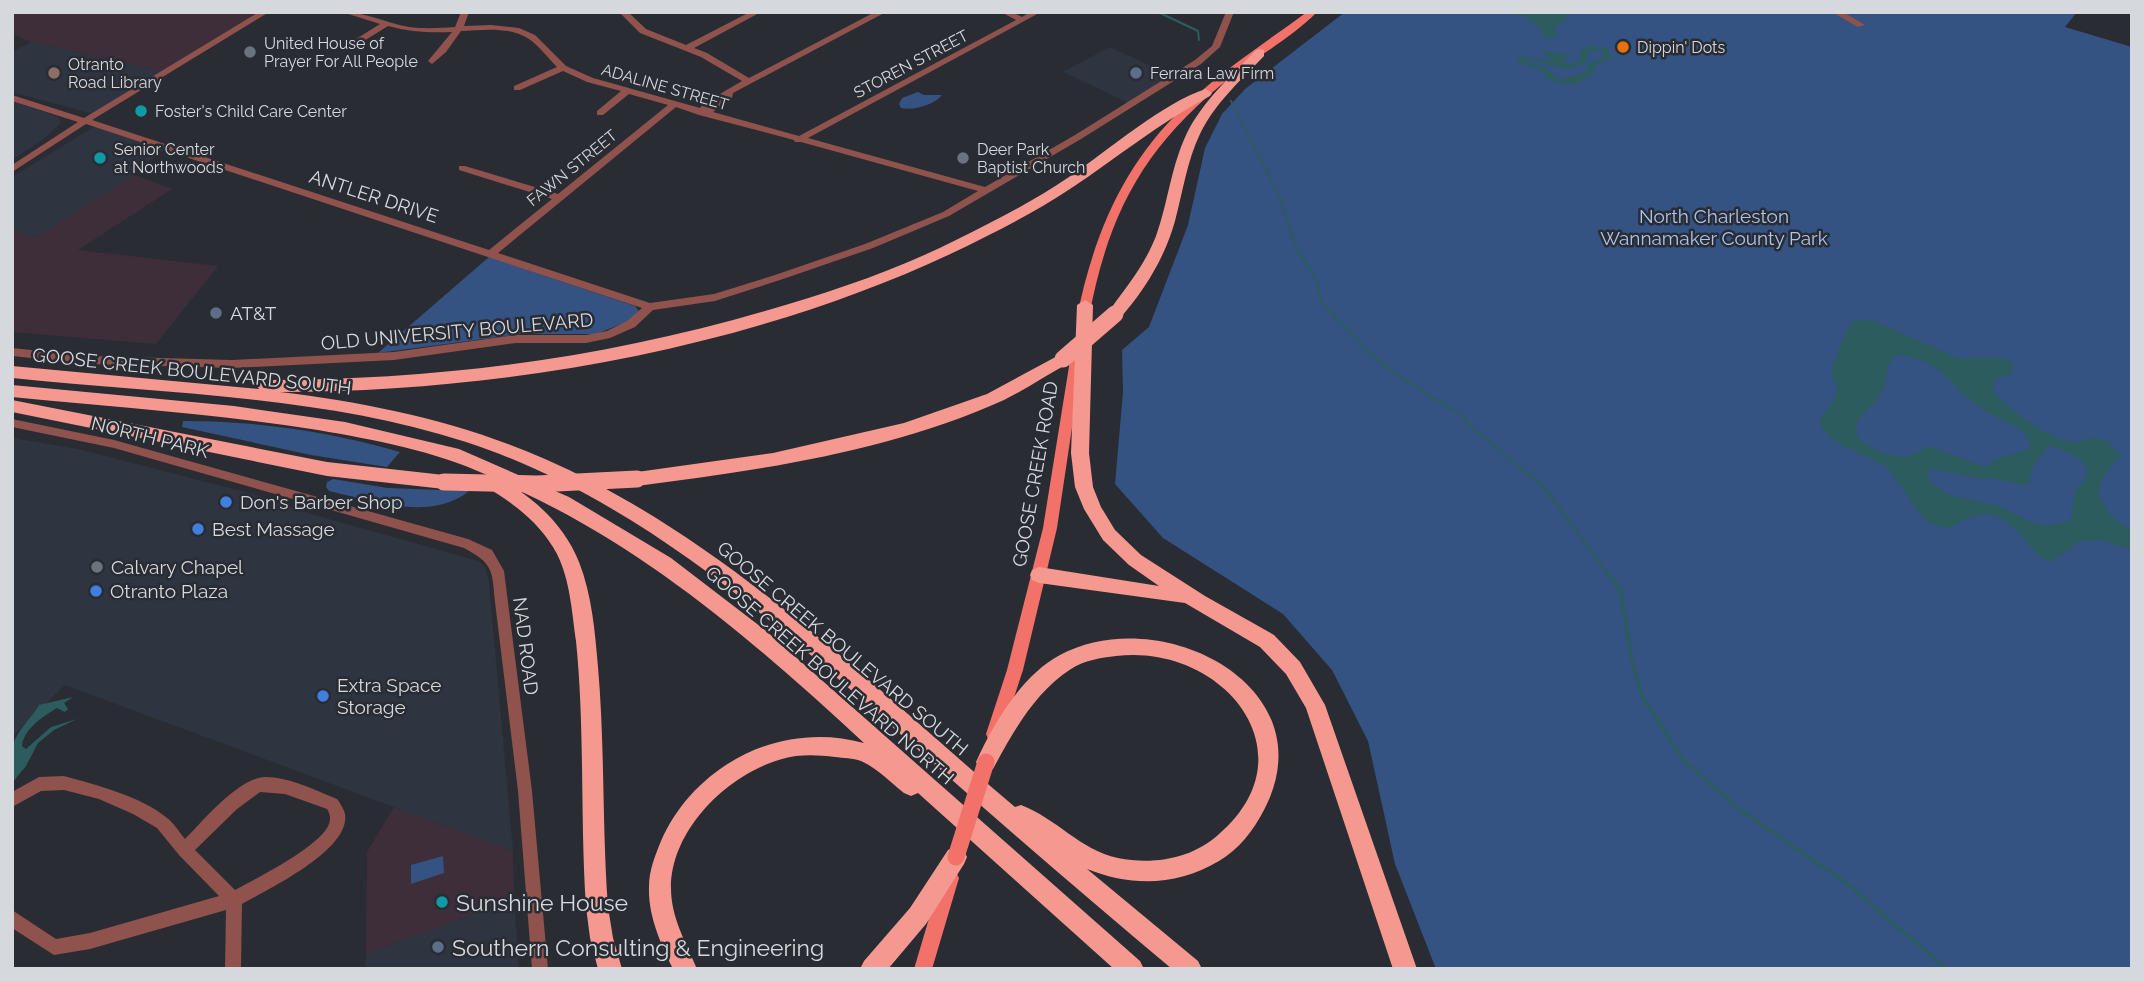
<svg xmlns="http://www.w3.org/2000/svg" width="2144" height="981" font-family="Raleway,sans-serif">
<style>
.built{fill:#2e3541}
.education{fill:#3e2e39}
.green{fill:#345282}
.water{fill:#2d5c5e;fill-rule:evenodd}
.lines{fill:none;stroke-linecap:round;stroke-linejoin:round}
.stream-far2{stroke:#2d5c5e;stroke-width:2}
.stream-far1{stroke:#2d5c5e;stroke-width:2.5}
.stream{stroke:#2d5c5e;stroke-width:3.5}
.minor{fill:#90524c;fill-rule:evenodd}
.major{fill:#f27168;fill-rule:evenodd}
.highway{fill:#f5988f;fill-rule:evenodd}
.major-bridge{stroke:#f27168;stroke-width:17}
.highway-bridge{stroke:#f5988f;stroke-width:17}
.food-dot{fill:#e8710a;stroke:#292c33;stroke-width:2.5}
.worship-dot{fill:#6b7280;stroke:#292c33;stroke-width:2.5}
.education-dot{fill:#8d6e63;stroke:#292c33;stroke-width:2.5}
.service-dot{fill:#5c6f8a;stroke:#292c33;stroke-width:2.5}
.culture-dot{fill:#0f9aa8;stroke:#292c33;stroke-width:2.5}
.shop-dot{fill:#3f7fe0;stroke:#292c33;stroke-width:2.5}
.labels{text-anchor:middle;dominant-baseline:central;stroke-width:5;stroke-linejoin:round;paint-order:stroke}
.far-poi-label{font-size:16px;fill:#d5d8dc;stroke:#292c33;text-anchor:start}
.far-street-label{font-size:16px;fill:#d5d8dc;stroke:#292c33}
.street-label{font-size:19px;fill:#d5d8dc;stroke:#292c33}
.park-label{font-size:19px;fill:#abc4ed;stroke:#292c33}
.poi-label{font-size:19px;fill:#d5d8dc;stroke:#292c33;text-anchor:start}
.near-poi-label{font-size:23px;fill:#d5d8dc;stroke:#292c33;text-anchor:start}
</style>
<rect width="100%" height="100%" fill="#292c33"/>
<path class="built" d="M31,42L167,72L97,114L90,113L12,92V52Z
M1110,47L1174,77L1131,104L1063,72Z
M12,101L58,117L61,123L45,138L12,160Z
M95,126L168,147L132,174L135,175L37,237L24,234L12,226V177Z
M12,438L78,449L257,495L311,514L478,561L485,567L489,583L513,851L65,685L12,737Z
M514,899L519,969H365L366,954Z"/>
<path class="education" d="M12,12H265L167,72L31,42L12,34Z
M135,175L172,189L78,250L218,266L156,344L12,332V226L24,234L37,237Z
M394,807L513,851L514,899L366,954L367,852Z"/>
<path class="green" d="M1345,12H2077L2065,27L2132,47V969H1436L1395,864L1368,741L1332,670L1283,614L1163,538L1115,484L1123,392L1122,350L1149,327L1188,225L1205,148L1222,114L1245,89Z
M918,92L924,95H942C934,105 913,111 901,108L899,104L902,98Z
M489,257L635,306L639,311L634,319L596,334H521L378,353Z
M183,421C257,421 328,431 400,452L387,467L311,455L182,427Z
M333,479L388,488L469,491C430,522 373,501 329,491L326,487L327,482Z
M443,856L444,873L411,884V865Z"/>
<path class="water" d="M1509,12H1571V13L1555,29V33L1561,37L1544,38C1541,21 1524,17 1509,12Z
M1591,46L1606,48L1614,58L1596,64L1593,74L1576,84L1551,82L1541,70L1517,62L1519,57L1523,56L1554,62L1542,53V50L1570,56L1562,62L1571,64L1580,60L1581,49ZM1590,50L1601,51L1605,57L1590,62L1586,72L1559,80L1546,68L1524,61C1544,57 1561,78 1585,63Z
M1855,319L1874,321L1958,358H2005L2014,366C2012,377 2004,377 1995,378L1993,392C2010,409 2052,444 2078,442C2083,441 2090,438 2094,437L2108,442L2122,456C2108,466 2102,477 2098,494L2110,514L2132,532V550L2100,540L2081,541L2049,562C2031,553 2031,544 2018,532C1993,507 1977,511 1950,528C1946,527 1938,527 1934,525C1914,515 1902,481 1884,466C1862,450 1827,448 1819,419C1826,413 1839,396 1836,385C1836,381 1832,379 1832,375C1831,365 1848,324 1855,319ZM1896,355C1944,359 1945,383 1978,406C1993,417 2011,422 2026,434L2031,448L1999,458L1985,467L1932,447C1922,447 1919,453 1911,455C1893,461 1869,448 1857,437L1856,423C1864,412 1876,403 1882,392C1889,380 1883,368 1896,355ZM2049,446C2072,452 2105,466 2075,490L2071,520C2062,523 2054,526 2044,525C2027,523 2014,511 1998,506C1974,498 1945,501 1928,478L1930,468L1982,479L1992,478L2022,485L2030,484L2033,466Z
M73,697L64,703L68,709L65,712L57,708C44,716 24,728 22,746L26,749L51,727L77,719L54,730L38,743L26,766L12,783C12,772 10,760 12,749C15,732 31,719 39,705Z"/>
<g class="lines">
<path class="stream-far2" d="M1158,12L1198,31L1199,40
M1231,101L1281,199L1295,245L1300,254"/>
<path class="stream-far1" d="M1299,252L1317,281L1321,302L1369,352L1399,377L1461,414L1470,426L1543,486L1609,575"/>
<path class="stream" d="M1608,573L1621,591L1631,657L1642,696L1683,760L1743,812L1845,882L1947,969"/>
<path class="minor" d="M259,12H269L92,120L489,250L552,199L459,170V166H465L558,194L668,105L629,94L603,115H597V111L621,91L587,82L563,71L520,90H514V86L557,67C548,58 539,46 529,39C510,26 482,30 461,31L446,52L432,64L428,61L452,32C430,33 410,32 388,26L359,44L356,43V39L380,24L342,12C366,12 386,23 409,27C424,29 440,28 455,27L461,12H469L464,26L491,25L519,28L535,35L566,66L593,78L700,108L703,104L742,81L701,57L640,33L619,12H628L646,29L686,45L750,12H761L694,48L707,53L749,78L875,12H886L733,93L732,98L713,112L799,136L1016,20L1001,12H1012L1022,17L1030,12H1041L808,138L985,187L1075,135L1195,60L1212,46L1226,12H1234L1220,47L1201,64L1081,139L949,216L873,248L783,279L715,301L653,310L635,327L610,338L586,343H516L394,360L232,368L90,364L12,356V348L90,356L232,360L394,352L516,335H586L607,331L627,321L642,308L86,124L12,172V165L78,122L12,101V95L84,118ZM676,107L699,115L794,140L795,142H801L978,191L943,212L865,244L775,275L714,294L650,303L498,253Z
M1832,12H1843L1865,25L1858,27Z
M12,419L114,440L468,539L492,550L504,571L532,791L548,969H532L518,791L495,602C492,571 494,564 464,548L114,448L12,427Z
M64,776C96,785 141,796 167,818C174,823 179,832 185,839C203,821 238,778 265,777C289,777 315,790 337,799C340,803 344,809 345,814C351,850 268,889 242,904L241,969H225L226,910L90,949L54,955L12,928V910L56,939L90,933L219,896L179,855L157,828L133,814L99,799L64,790L41,791L12,807V792L39,777ZM260,792L285,794L327,809C330,814 331,818 329,824C321,846 257,878 235,890L195,850L237,809Z"/>
<path class="major" d="M1307,12H1317C1292,37 1260,55 1232,76C1146,144 1109,210 1089,317L1087,320H1079L1077,317C1093,237 1123,164 1184,107C1221,71 1265,43 1307,12Z
M1077,350L1083,354L1057,528L1023,670L1002,734L1000,739L994,741L988,739L986,734L1007,670L1043,528L1071,354Z
M950,869L956,872L959,878L932,969H914L941,878L944,872Z"/>
<path class="highway" d="M1260,49L1264,50V56C1241,80 1215,103 1200,134C1187,161 1183,191 1175,221C1165,257 1145,290 1120,318H1110L1107,314C1125,288 1144,267 1156,236C1168,203 1171,166 1187,133C1203,101 1231,76 1256,50Z
M1206,89L1212,93L1210,96C1160,122 1117,158 1070,189C1043,207 1015,222 987,236C777,344 515,392 280,392C371,403 461,422 545,459C725,538 867,682 1015,807L1021,805C1056,818 1080,850 1118,858C1153,865 1191,859 1218,835C1314,753 1222,643 1116,656C1101,658 1084,660 1071,669C1035,692 1013,732 993,769L986,771L979,769L976,762C993,724 1022,675 1060,655C1160,601 1329,686 1264,810C1253,831 1239,849 1219,861C1177,886 1132,887 1087,869L1198,961L1202,969H1172C1089,899 1007,829 926,757C788,634 646,501 466,442C321,395 163,394 12,378V366L259,389L257,386L259,382L265,380C436,380 601,359 765,311C831,292 897,270 958,239C996,220 1034,201 1069,177C1105,153 1165,101 1206,89Z
M1085,300L1093,305L1089,453L1093,487L1101,507L1115,530L1141,555L1205,596L1274,635L1300,662L1325,705L1417,969H1393L1306,708L1286,674L1260,647L1185,603L1039,583L1032,580L1030,575L1032,570L1039,567L1159,586L1129,565L1103,540L1084,509L1075,487L1071,453L1077,305Z
M1063,353L1071,359L1069,363C1047,375 1026,389 1004,400C889,452 761,470 637,486L631,484L628,479L631,474L637,472L773,453L904,423L987,394Z
M12,385L234,406L345,422L459,449L569,497L671,558L765,630L1140,961L1144,969H1114L918,793L911,796L904,793C890,782 877,768 861,761C853,758 843,758 835,757C817,755 799,754 782,759C728,774 671,829 671,888C671,918 686,942 697,969H673C661,944 648,916 649,887C649,870 655,856 661,841C695,764 782,720 864,743C758,645 650,551 518,490C545,508 567,532 579,562C592,595 595,632 598,667C605,747 602,827 608,907L613,938L622,969H598L590,938L586,907C580,818 585,730 576,641C572,612 570,580 557,554C541,524 513,502 484,486L481,481L487,475C434,451 376,440 318,430C217,414 114,407 12,397Z
M12,400L327,462L444,475L450,477L453,482L450,487L444,489L327,476L12,412Z
M956,846L964,850L967,857L964,864L926,924L888,969H860L864,961L910,908L948,850Z"/>
<path class="major-bridge" d="M956,857L986,762"/>
<path class="highway-bridge" d="M1063,359L1115,314
M444,482L537,484L637,479"/>
</g>
<circle class="food-dot" cx="1623" cy="47" r="7"/>
<g class="worship-dot">
<circle cx="250" cy="52" r="7"/>
<circle cx="963" cy="158" r="7"/>
<circle cx="97" cy="567" r="7"/>
</g>
<circle class="education-dot" cx="54" cy="73" r="7"/>
<g class="service-dot">
<circle cx="1136" cy="73" r="7"/>
<circle cx="216" cy="313" r="7"/>
<circle cx="438" cy="947" r="7"/>
</g>
<g class="culture-dot">
<circle cx="141" cy="111" r="7"/>
<circle cx="100" cy="158" r="7"/>
<circle cx="442" cy="902" r="7"/>
</g>
<g class="shop-dot">
<circle cx="226" cy="502" r="7"/>
<circle cx="198" cy="529" r="7"/>
<circle cx="96" cy="591" r="7"/>
<circle cx="323" cy="696" r="7"/>
</g>
<g class="labels">
<g class="far-poi-label">
<text x="264" y="43">United House of<tspan x="264" dy="18">Prayer For All People</tspan></text>
<text x="1637" y="47">Dippin' Dots</text>
<text x="68" y="64">Otranto<tspan x="68" dy="18">Road Library</tspan></text>
<text x="1150" y="73">Ferrara Law Firm</text>
<text x="155" y="111">Foster's Child Care Center</text>
<text x="114" y="149">Senior Center<tspan x="114" dy="18">at Northwoods</tspan></text>
<text x="977" y="149">Deer Park<tspan x="977" dy="18">Baptist Church</tspan></text>
</g>
<g class="far-street-label">
<text transform="translate(911 64) rotate(-28)">STOREN STREET</text>
<text transform="translate(665 87) rotate(16)">ADALINE STREET</text>
<text transform="translate(572 168) rotate(-39)">FAWN STREET</text>
</g>
<g class="street-label">
<text transform="translate(374 196) rotate(18)">ANTLER DRIVE</text>
<text transform="translate(457 331) rotate(-5)">OLD UNIVERSITY BOULEVARD</text>
<text transform="translate(192 371) rotate(6)">GOOSE CREEK BOULEVARD SOUTH</text>
<text transform="translate(150 437) rotate(14)">NORTH PARK</text>
<text transform="translate(1035 474) rotate(-80)">GOOSE CREEK ROAD</text>
<text transform="translate(526 646) rotate(83)">NAD ROAD</text>
<text transform="translate(843 648) rotate(40)">GOOSE CREEK BOULEVARD SOUTH</text>
<text transform="translate(830 675) rotate(41)">GOOSE CREEK BOULEVARD NORTH</text>
</g>
<g class="park-label">
<text x="1714" y="216">North Charleston<tspan x="1714" dy="22">Wannamaker County Park</tspan></text>
</g>
<g class="poi-label">
<text x="230" y="313">AT&amp;T</text>
<text x="240" y="502">Don's Barber Shop</text>
<text x="212" y="529">Best Massage</text>
<text x="111" y="567">Calvary Chapel</text>
<text x="110" y="591">Otranto Plaza</text>
<text x="337" y="685">Extra Space<tspan x="337" dy="22">Storage</tspan></text>
</g>
<g class="near-poi-label">
<text x="456" y="902">Sunshine House</text>
<text x="452" y="947">Southern Consulting &amp; Engineering</text>
</g>
</g>
<rect width="2144" height="981" fill="none" stroke="#d5d8dc" stroke-width="28"/>
</svg>
